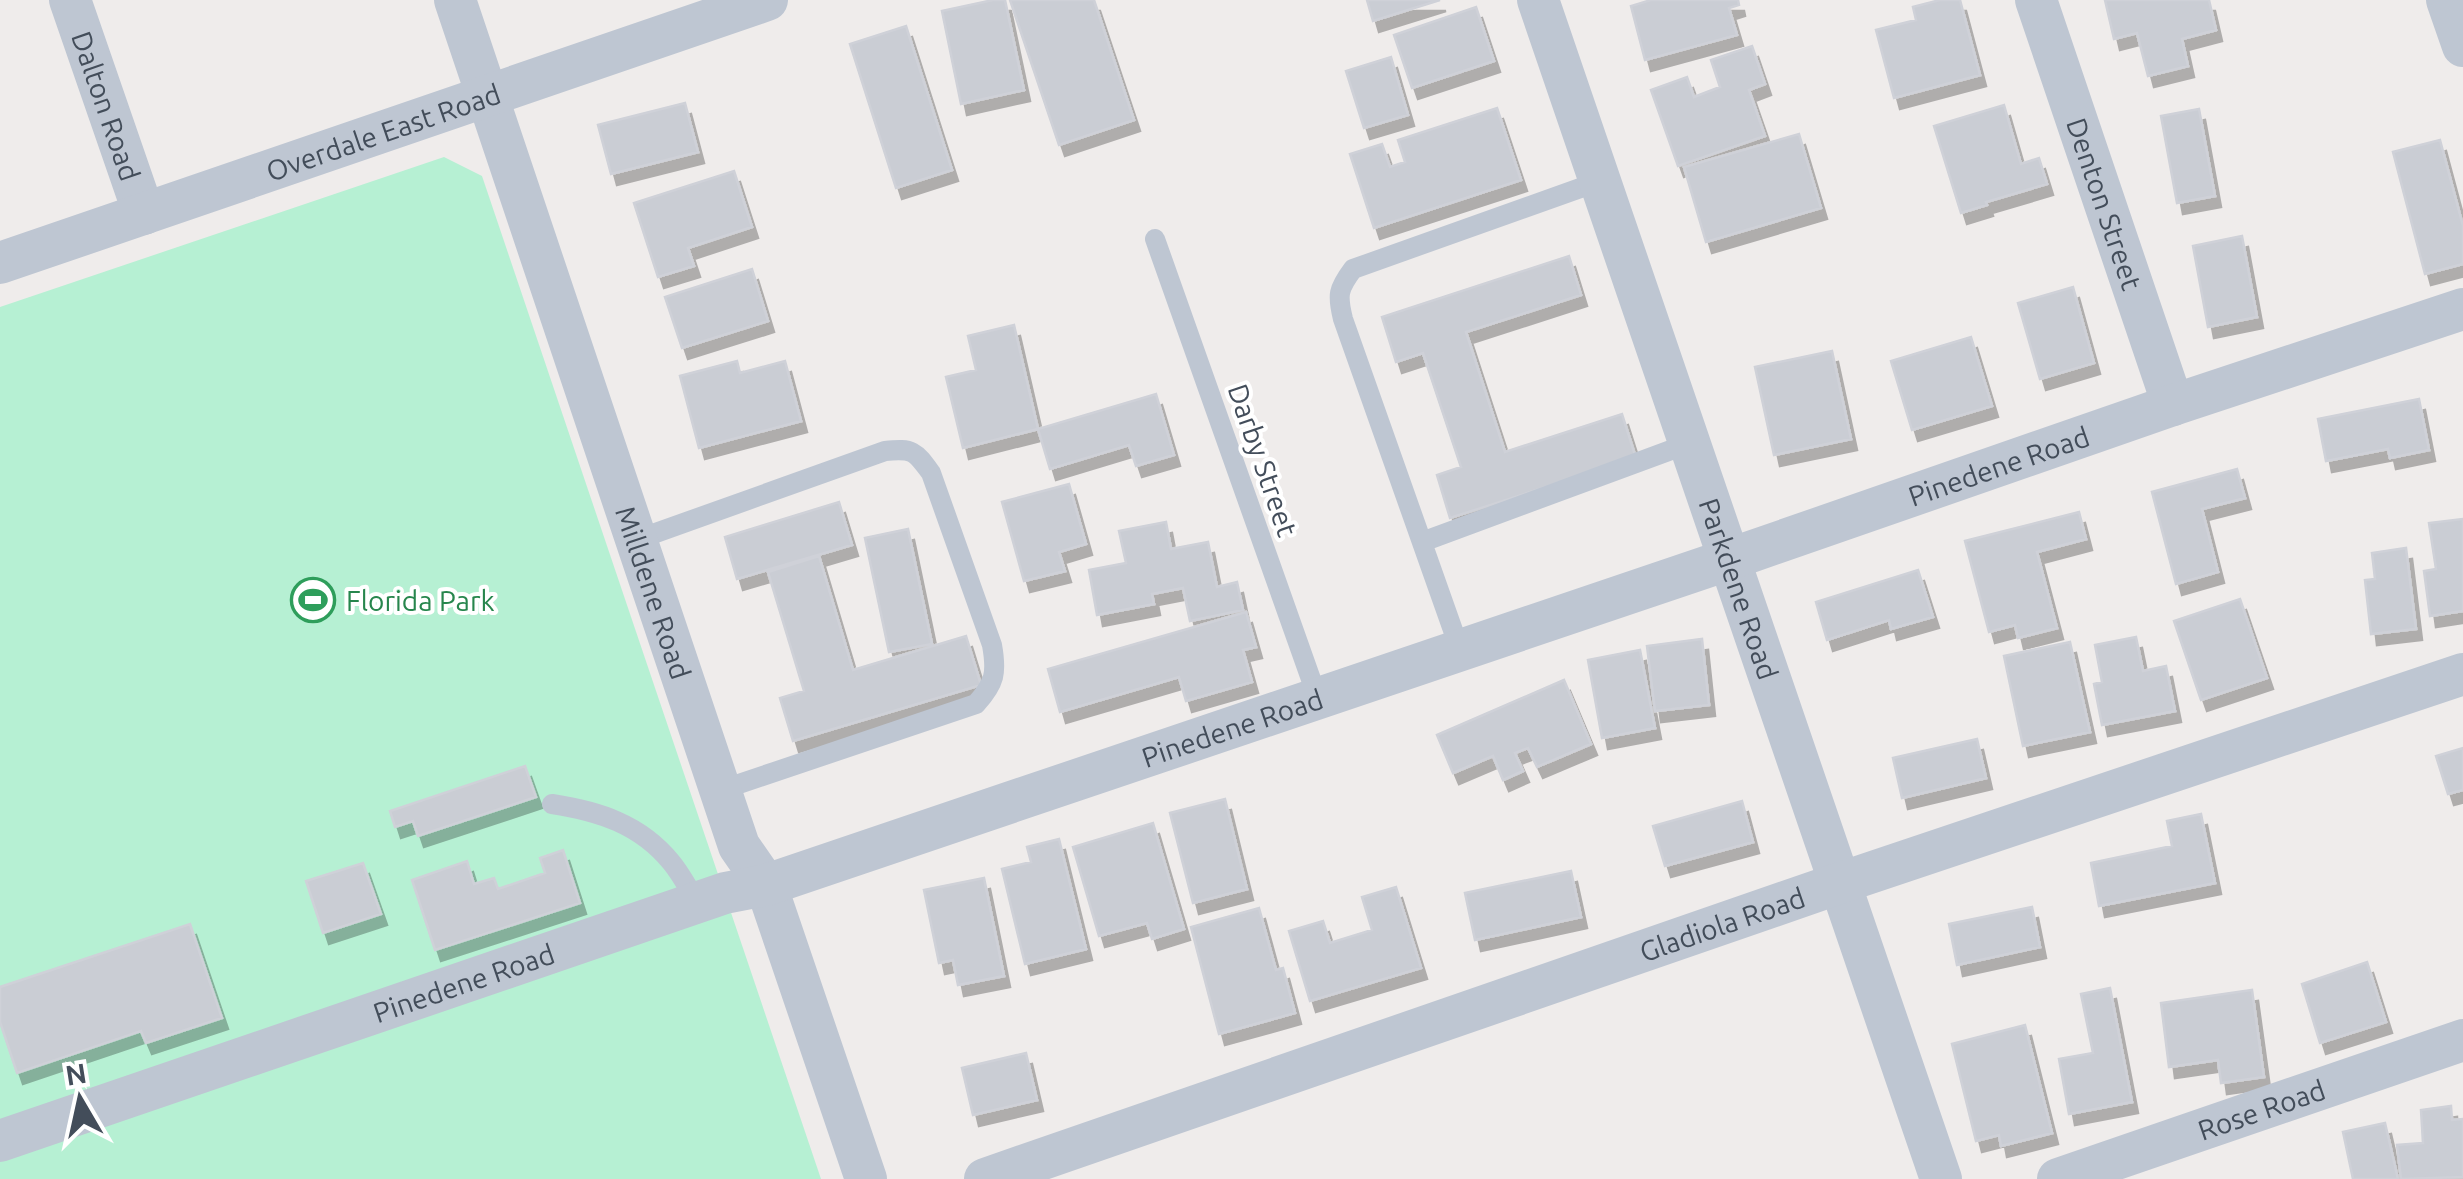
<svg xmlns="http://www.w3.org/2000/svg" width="2463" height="1179" font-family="Ubuntu,sans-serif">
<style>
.green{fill:#b6f0d3}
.building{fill:#cacdd4;stroke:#cfd1d8;stroke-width:2.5;filter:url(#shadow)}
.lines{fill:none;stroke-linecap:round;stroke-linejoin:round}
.lane{stroke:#bec6d2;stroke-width:20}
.street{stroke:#bec6d2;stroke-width:42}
.labels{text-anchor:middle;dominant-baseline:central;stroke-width:8;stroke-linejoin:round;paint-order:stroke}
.street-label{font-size:28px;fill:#434d5a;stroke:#fff}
.leisure-label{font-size:28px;fill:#27864d;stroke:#fff;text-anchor:start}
</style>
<defs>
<filter id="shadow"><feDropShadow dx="6" dy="11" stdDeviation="0" flood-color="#0004"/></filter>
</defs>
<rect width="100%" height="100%" fill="#efeceb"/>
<path class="green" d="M444,157L482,176L821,1179H0V307Z"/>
<path class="building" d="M993,0H1005L1024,90L961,104L942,11Z
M1010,0H1094L1134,120L1059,145Z
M1367,0H1440L1373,21Z
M1651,0H1738L1739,5L1729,8L1737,35L1645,60L1631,6Z
M1940,0H1960L1980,75L1894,98L1876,30L1916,20L1913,7Z
M2105,0H2209L2216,30L2182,39L2188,66L2148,76L2137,33L2114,39Z
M1476,7L1494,61L1412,88L1394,35Z
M906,26L952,170L896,188L850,44Z
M1752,46L1765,84L1749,90L1765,136L1678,166L1651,90L1687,77L1694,97L1720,87L1711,60Z
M1391,57L1408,115L1364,128L1346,71Z
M685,103L698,152L611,174L598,125Z
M2004,105L2021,164L2039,158L2047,184L1986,202L1987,205L1961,213L1934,126Z
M1497,108L1521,180L1374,228L1350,154L1382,144L1390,167L1405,162L1398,140Z
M2199,109L2215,196L2177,203L2161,116Z
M1799,134L1821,208L1706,242L1684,167Z
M2440,140L2463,226V264L2425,274L2393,152Z
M734,171L752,227L688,248L694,266L658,277L634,203Z
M2242,236L2257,317L2208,327L2193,246Z
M1569,256L1581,295L1466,332L1505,452L1622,414L1636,458L1450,518L1437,475L1461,467L1423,353L1396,362L1382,317Z
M752,269L768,321L682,348L665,297Z
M2073,287L2094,363L2040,379L2018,303Z
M1014,325L1038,429L963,448L946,377L976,370L968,336Z
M1971,337L1992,406L1912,430L1891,361Z
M1832,351L1851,439L1774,455L1755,367Z
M737,361L740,373L785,361L801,421L699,448L680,376Z
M1156,394L1174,455L1136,466L1129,445L1050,469L1038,429Z
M2419,399L2429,450L2390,458L2388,449L2326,461L2318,419Z
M2237,469L2245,498L2202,509L2218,572L2176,584L2152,492Z
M1069,484L1086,544L1059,552L1065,571L1024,581L1002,502Z
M839,502L852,545L737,579L725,537Z
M2079,512L2086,539L2037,552L2057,628L2018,638L2015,625L1989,632L1965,541Z
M2463,519V611L2430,616L2424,571L2436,569L2429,523Z
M1166,522L1171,549L1208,542L1217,587L1237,582L1243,610L1190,621L1183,588L1152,594L1154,604L1097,615L1089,570L1126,563L1119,531Z
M908,529L932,644L889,652L865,538Z
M2406,548L2416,629L2371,634L2365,580L2375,579L2372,553Z
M819,556L853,670L966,636L981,685L793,741L780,698L804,691L768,572Z
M1918,570L1933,617L1891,629L1889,620L1827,640L1816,602Z
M2240,599L2267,678L2201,700L2174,621Z
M1246,612L1256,647L1243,650L1252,682L1186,701L1179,677L1060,712L1048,669Z
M2136,637L2143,671L2166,666L2175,711L2102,725L2094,684L2102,682L2095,645Z
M1702,639L1709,705L1655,711L1647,646Z
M2070,642L2090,732L2023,746L2004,656Z
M1640,650L1655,728L1602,738L1588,660Z
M1564,680L1591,744L1537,767L1528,748L1515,753L1523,771L1503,780L1493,756L1453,773L1437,735Z
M1977,739L1986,778L1902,798L1893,758Z
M2463,748V790L2448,794L2436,756Z
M525,766L536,797L418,836L413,821L395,827L390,811Z
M1225,799L1247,889L1193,903L1170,813Z
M1742,801L1753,842L1665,866L1653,826Z
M2201,814L2215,883L2099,906L2091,863L2172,846L2167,821Z
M1153,823L1184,929L1152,939L1147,923L1099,936L1073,847Z
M1059,839L1086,949L1025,964L1002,869L1031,862L1027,847Z
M563,850L580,903L435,950L412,880L467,861L474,884L494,878L498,889L545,873L540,858Z
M363,863L381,914L323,933L306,881Z
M1571,871L1581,917L1475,940L1465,893Z
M984,878L1004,976L958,985L953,960L939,963L924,890Z
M1396,887L1421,968L1310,1001L1289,931L1323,921L1330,943L1372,930L1362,897Z
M2032,907L2040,947L1957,965L1949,924Z
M1259,908L1276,970L1283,968L1295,1013L1219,1034L1191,927Z
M190,924L222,1018L146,1043L141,1031L17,1073L0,1022V987Z
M2367,962L2386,1022L2320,1043L2302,984Z
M2110,988L2132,1102L2069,1114L2059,1059L2093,1053L2081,994Z
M2252,990L2264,1077L2221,1083L2218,1060L2169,1067L2161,1003Z
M2025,1025L2052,1133L2001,1146L1999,1135L1976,1141L1952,1044Z
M1026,1053L1037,1100L973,1115L962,1068Z
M2451,1106L2452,1120L2463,1119V1177L2401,1179L2397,1145L2423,1143L2421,1110Z
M2385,1123L2398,1179H2353L2343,1132Z"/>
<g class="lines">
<path class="lane" d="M1155,239L1318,699
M636,540L885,451C913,448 915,451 931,473L992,645C997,673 995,683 976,704L721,790
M1422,542L1690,443
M1460,650L1343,319C1337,295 1338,289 1353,269L1600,181
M552,804C598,811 640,824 671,862C681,874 689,889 697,903"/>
<g class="street">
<path id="s1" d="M70,0L144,214"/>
<path id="s2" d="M455,0L739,846L766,885L866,1179"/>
<path id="s3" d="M1538,0L1941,1179"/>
<path id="s4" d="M2036,0L2173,405"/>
<path d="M2447,0L2463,46"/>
<path id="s5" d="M0,263L767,0"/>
<path id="s6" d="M0,1141L725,893L766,885L1730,559L2173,405L2463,309"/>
<path id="s7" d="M985,1179L1840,883L2463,674"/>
<path id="s8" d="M2058,1179L2463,1040"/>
</g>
</g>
<defs>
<symbol id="stadium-ring" viewBox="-11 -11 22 22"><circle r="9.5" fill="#fff" stroke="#2e9e5b" stroke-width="1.5"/><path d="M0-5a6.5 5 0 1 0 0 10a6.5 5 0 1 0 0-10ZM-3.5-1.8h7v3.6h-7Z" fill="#2e9e5b"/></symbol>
</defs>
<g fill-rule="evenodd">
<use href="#stadium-ring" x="288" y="575" width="50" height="50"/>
</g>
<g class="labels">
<g class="street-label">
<text stroke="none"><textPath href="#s1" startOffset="112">Dalton Road</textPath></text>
<text stroke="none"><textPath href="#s5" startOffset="405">Overdale East Road</textPath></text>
<text stroke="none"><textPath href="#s4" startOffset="215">Denton Street</textPath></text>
<text transform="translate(1263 460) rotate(71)">Darby Street</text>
<text stroke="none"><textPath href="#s6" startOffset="2110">Pinedene Road</textPath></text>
<text stroke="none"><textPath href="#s3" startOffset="622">Parkdene Road</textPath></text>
<text stroke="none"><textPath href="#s2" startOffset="625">Milldene Road</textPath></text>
<text stroke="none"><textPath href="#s6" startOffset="1300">Pinedene Road</textPath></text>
<text stroke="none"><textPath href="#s7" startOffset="780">Gladiola Road</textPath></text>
<text stroke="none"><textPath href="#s6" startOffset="490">Pinedene Road</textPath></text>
<text stroke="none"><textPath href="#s8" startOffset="215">Rose Road</textPath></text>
</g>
<g class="leisure-label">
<text x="346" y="600">Florida Park</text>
</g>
</g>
<g transform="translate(80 1099) rotate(351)" stroke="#ffffff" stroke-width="8" paint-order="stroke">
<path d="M0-8L18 38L0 25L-18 38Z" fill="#434d5a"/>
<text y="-15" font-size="28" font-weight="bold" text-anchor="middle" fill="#434d5a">N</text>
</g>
</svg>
